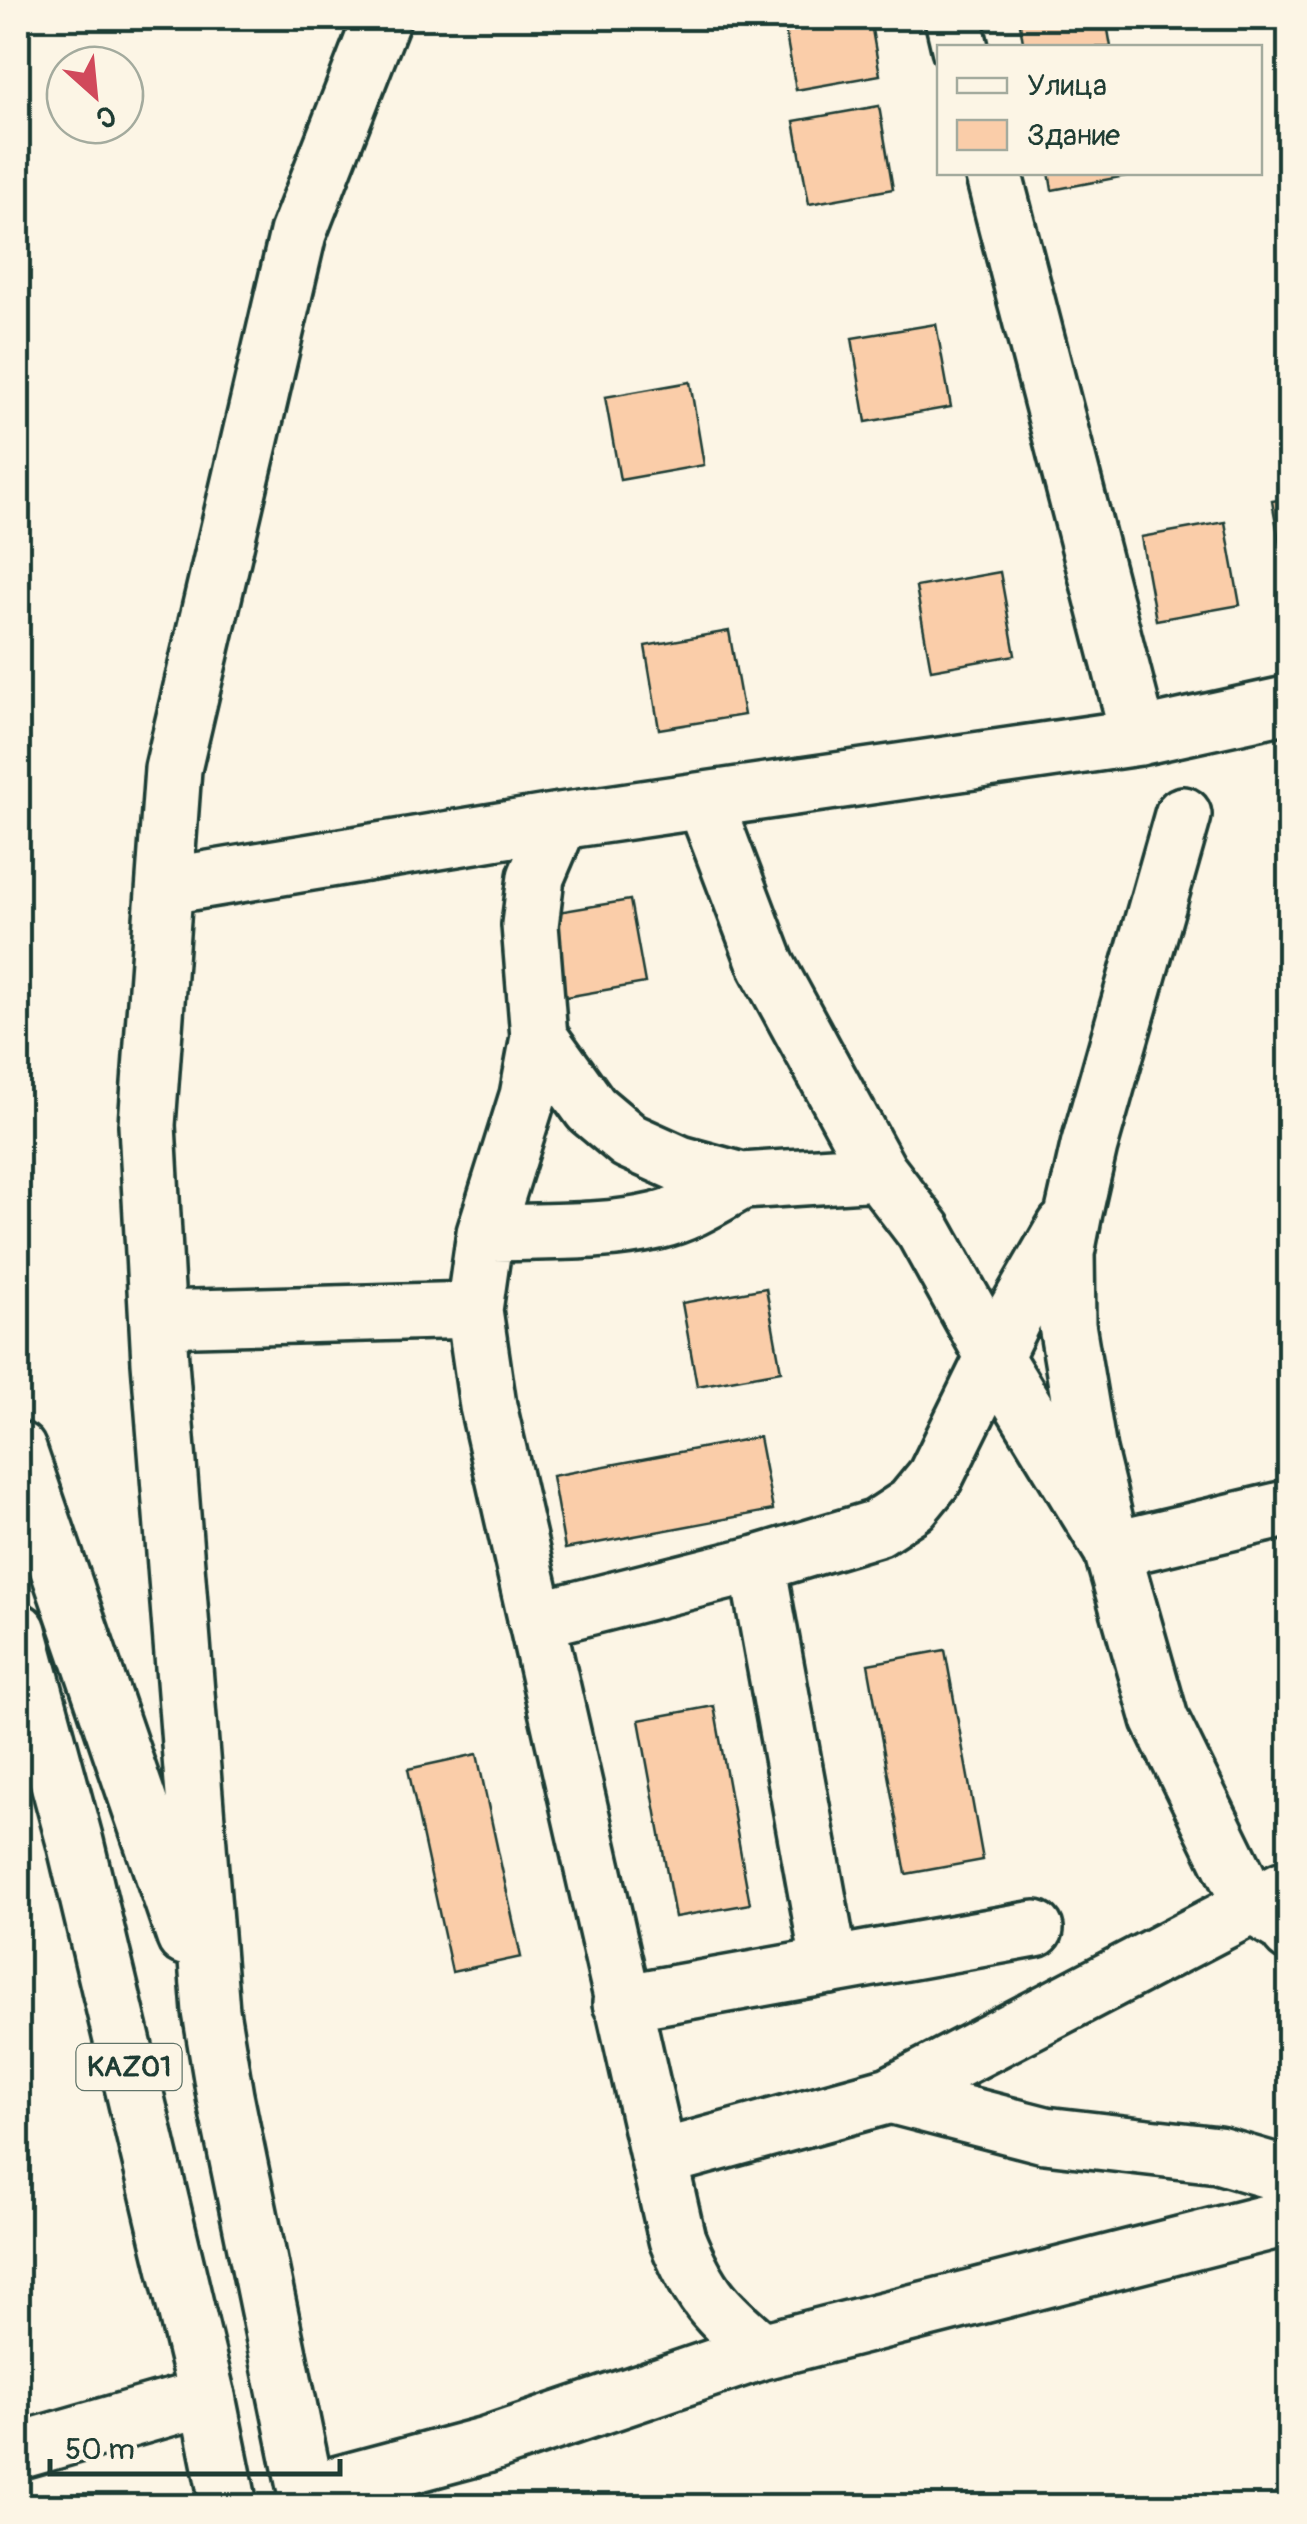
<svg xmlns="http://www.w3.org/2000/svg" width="1307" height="2524" font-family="Pangolin,sans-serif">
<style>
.building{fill:#facda9;stroke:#1f3d34;stroke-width:2.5}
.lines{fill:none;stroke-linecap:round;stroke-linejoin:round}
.minor-casing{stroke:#1f3d34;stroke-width:62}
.highway-casing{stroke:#1f3d34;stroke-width:62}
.minor{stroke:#fcf5e5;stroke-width:55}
.highway{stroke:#fcf5e5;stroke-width:55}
.labels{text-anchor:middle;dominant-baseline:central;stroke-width:8;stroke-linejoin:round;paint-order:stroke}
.shield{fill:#fcf5e5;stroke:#617469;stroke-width:2.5}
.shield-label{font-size:28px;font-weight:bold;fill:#1f3d34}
</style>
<rect width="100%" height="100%" fill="#fcf5e5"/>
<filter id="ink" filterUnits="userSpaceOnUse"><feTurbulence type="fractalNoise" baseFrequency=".01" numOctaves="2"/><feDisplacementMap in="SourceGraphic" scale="20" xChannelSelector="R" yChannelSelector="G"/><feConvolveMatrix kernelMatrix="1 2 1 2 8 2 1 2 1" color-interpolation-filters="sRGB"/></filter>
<g filter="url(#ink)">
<path class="building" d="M783,18H870L880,75L796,90Z
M1019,18H1106L1111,47L1024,48Z
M879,106L893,189L809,204L794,121Z
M1049,172H1136V174L1052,190Z
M936,324L951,407L866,422L852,338Z
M690,382L704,465L620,480L605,397Z
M1290,498V583L1287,584L1272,501Z
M1225,522L1240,605L1156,620L1141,537Z
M1000,572L1015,655L931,670L916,587Z
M729,631L744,715L659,729L645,646Z
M630,900L645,983L560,998L546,914Z
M766,1288L781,1371L697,1386L682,1303Z
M759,1437L773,1510L565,1549L552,1476Z
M945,1650L983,1860L906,1874L868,1664Z
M714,1706L750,1904L675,1917L639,1720Z
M477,1754L521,1957L452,1972L408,1769Z"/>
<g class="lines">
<defs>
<path id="minor" d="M953,18L960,48
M993,172L1139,737
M704,800L767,966L879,1172L924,1231L994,1357L1112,1550L1290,1508
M1183,815L1089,1146L1074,1212L1066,1253L1067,1325L1088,1451L1112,1550L1160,1719L1251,1905L1284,1925L1290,1933
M560,821L536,877L530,925L539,1037L528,1096L485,1233L474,1310L488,1406L677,2239C700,2296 716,2312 762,2351
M167,886L560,821L1139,737L1290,704
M539,1037L591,1109L629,1141L680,1164L742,1181L879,1172
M485,1233C541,1231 603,1234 657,1221C688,1214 715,1196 742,1181
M158,1319L474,1310
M757,1564L830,1966
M536,1620L757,1564L877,1528L912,1505L935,1477L1016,1312L1065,1227
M621,2003L1035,1929
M890,2095L1045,2135L1218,2155L1290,2176
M661,2158L890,2095L1282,1890
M18,2451L207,2397
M306,2493L486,2445L762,2351L1290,2217"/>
<path id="highway" d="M18,1450L185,1937
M18,1631L75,1842L207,2397L229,2506
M309,2506L225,2096L211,2011L160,1362L147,1125L173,769L298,233L382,18"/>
</defs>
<use href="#minor" class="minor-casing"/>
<use href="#highway" class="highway-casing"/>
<use href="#minor" class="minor"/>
<use href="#highway" class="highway"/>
</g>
</g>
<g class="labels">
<rect class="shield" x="76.5" y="2044" width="105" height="46" rx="8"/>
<g class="shield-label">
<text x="129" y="2067">KАZ01</text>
</g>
</g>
<rect width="1307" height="2524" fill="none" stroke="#fcf5e5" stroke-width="60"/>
<rect x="30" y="30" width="1247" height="2464" fill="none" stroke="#1f3d34" stroke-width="4" filter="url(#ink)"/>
<rect x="937" y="45" width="325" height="130" fill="#fcf5e5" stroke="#a4ab9e" stroke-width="2.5"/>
<rect x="957" y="78" width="50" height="15" fill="#fcf5e5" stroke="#a4ab9e" stroke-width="2.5"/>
<text x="1027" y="95" font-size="30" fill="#1f3d34">Улица</text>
<rect x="957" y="120" width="50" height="30" fill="#facda9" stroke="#a4ab9e" stroke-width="2.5"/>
<text x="1027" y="145" font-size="30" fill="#1f3d34">Здание</text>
<g transform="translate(95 95) rotate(153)"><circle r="48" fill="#fcf5e5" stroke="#a4ab9e" stroke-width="2.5"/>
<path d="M0-8L18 38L0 25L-18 38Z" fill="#d1495b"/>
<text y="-15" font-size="28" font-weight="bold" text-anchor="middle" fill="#1f3d34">С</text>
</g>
<path d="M50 2459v15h290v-15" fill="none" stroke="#1f3d34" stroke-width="5"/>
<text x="65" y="2459" font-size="30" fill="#1f3d34" stroke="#fcf5e5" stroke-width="8" paint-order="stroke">50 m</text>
</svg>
